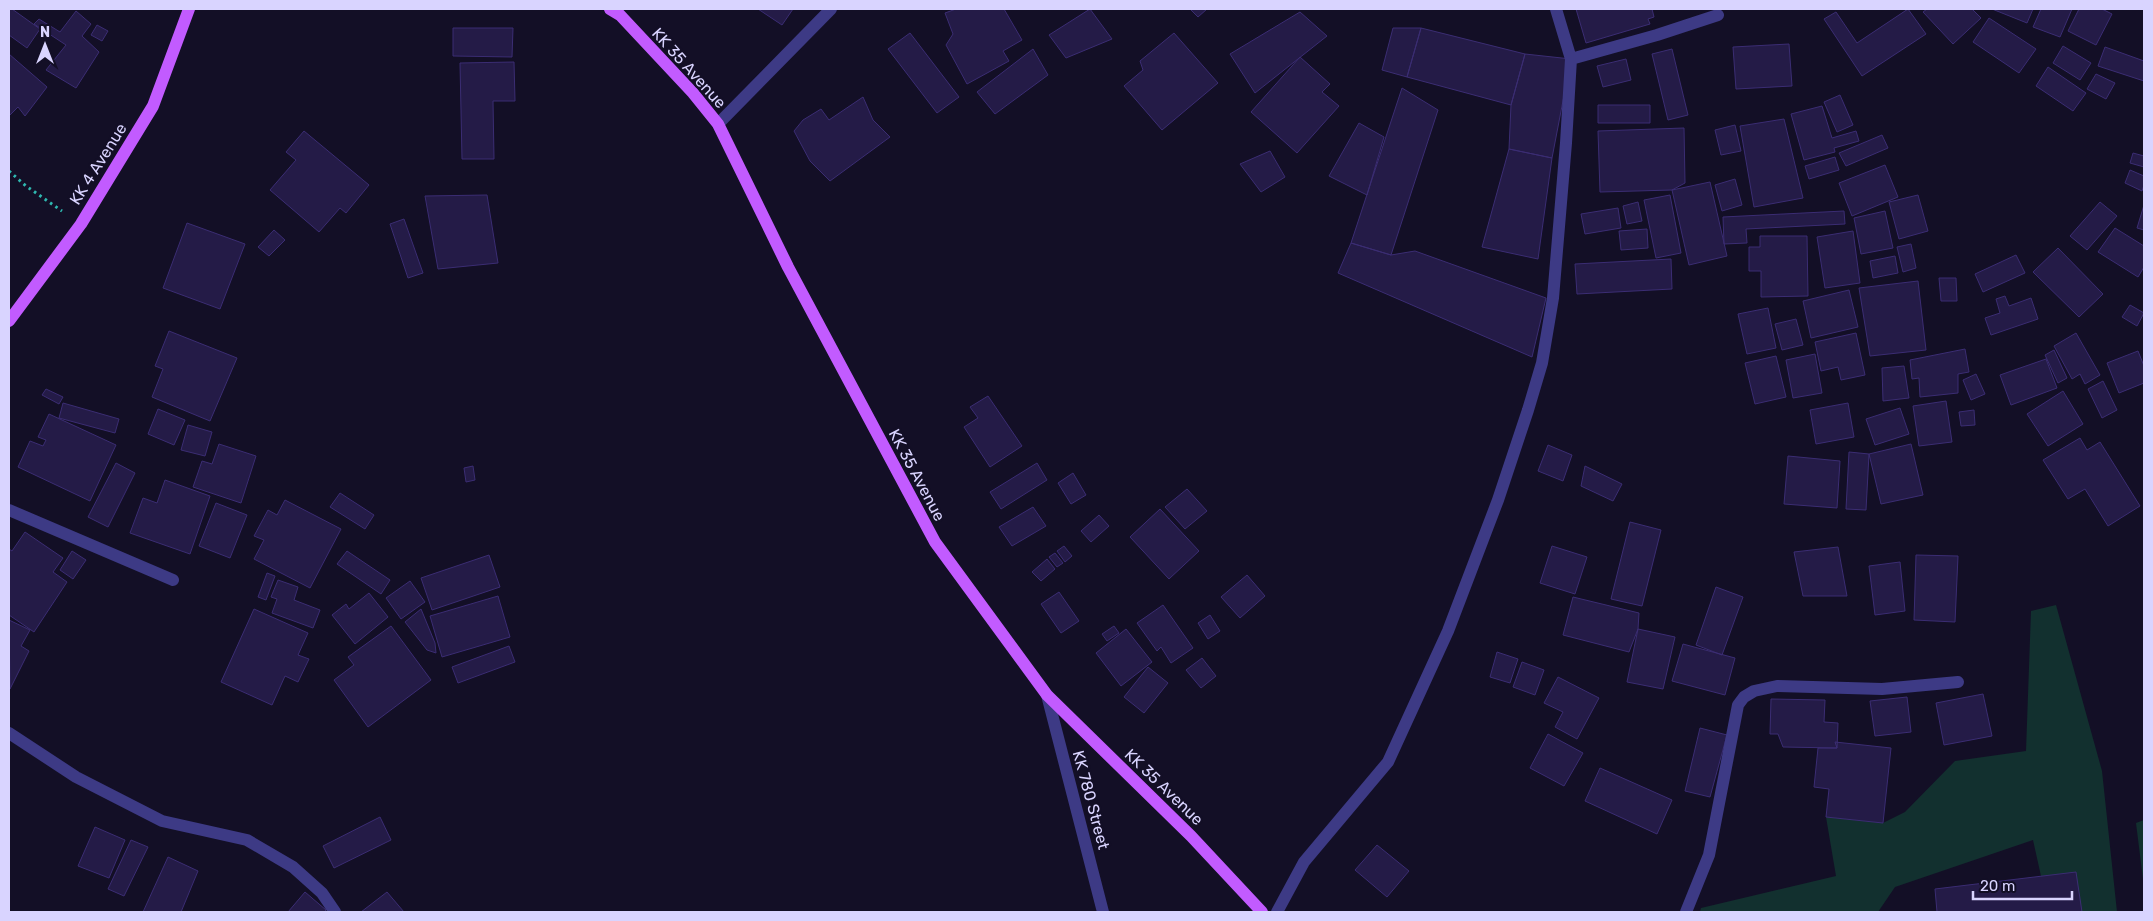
<svg xmlns="http://www.w3.org/2000/svg" width="2153" height="921" font-family="Rubik,sans-serif">
<style>
.green{fill:#12302f}
.building{fill:#241b47;stroke:#3b2d73}
.lines{fill:none;stroke-linecap:round;stroke-linejoin:round}
.path{stroke:#2fb8b0;stroke-width:3;stroke-dasharray:2.5 4;stroke-linecap:butt}
.minor{stroke:#3d3a85;stroke-width:12}
.major{stroke:#c25bff;stroke-width:12}
.labels{text-anchor:middle;dominant-baseline:central;stroke-width:4.5;stroke-linejoin:round;paint-order:stroke}
.street-label{font-size:16px;fill:#d9d4ff;stroke:#130f26}
</style>
<rect width="100%" height="100%" fill="#130f26"/>
<path class="green" d="M2056,605L2102,771L2117,912H2049L2033,840L1895,887L1878,912H1700L1701,908L1836,876L1826,817L1883,823L1905,812L1955,761L2026,751L2031,611Z
M2144,820V887L2136,823Z"/>
<path class="building" d="M9,9H12L40,29L27,48L9,35Z
M758,9H793L782,25Z
M956,9H1004L1022,40L1003,51L1009,61L967,84L946,45L953,34L945,13Z
M1090,9L1112,39L1066,58L1049,35Z
M1190,9H1207L1198,17Z
M1576,9H1652L1654,17L1648,19L1650,24L1586,43Z
M1908,9L1926,34L1862,76L1824,19L1836,12L1857,43Z
M1927,9H1972L1981,18L1953,44L1923,12Z
M1992,9H2033L2027,23Z
M2041,9H2072L2060,37L2033,27Z
M2079,9H2102L2112,14L2096,45L2068,31Z
M76,11L91,24L82,36L99,52L76,88L46,70L66,45L34,24L39,19L60,32Z
M1300,12L1327,36L1255,93L1230,54Z
M1989,18L2036,49L2019,73L1973,42Z
M97,25L108,31L102,41L91,35Z
M453,28H513L512,57L453,56Z
M1393,28H1421L1407,77L1382,70Z
M1421,28L1525,54L1511,105L1407,77Z
M910,33L959,97L937,113L888,49Z
M1174,33L1218,83L1162,130L1124,86L1143,70L1140,61Z
M1789,44L1792,86L1736,89L1733,47Z
M2063,46L2091,63L2080,80L2053,63Z
M2105,47L2144,61V81L2098,66Z
M1033,49L1048,75L995,114L977,92Z
M1672,49L1688,115L1668,120L1652,54Z
M9,54L47,87L25,116L18,107L9,116Z
M1525,54L1571,59L1552,158L1509,149L1511,105Z
M1300,57L1330,84L1322,92L1339,106L1297,153L1251,112Z
M1626,59L1631,80L1603,87L1597,66Z
M514,62L515,101H493L494,159H462L460,63Z
M2048,67L2086,93L2073,111L2036,86Z
M2096,74L2115,83L2106,99L2087,89Z
M1402,88L1438,110L1391,255L1351,243Z
M1840,95L1853,125L1837,132L1824,102Z
M863,97L873,120L890,137L830,181L810,161L794,131L803,120L821,109L829,120Z
M1598,105H1650V123H1598Z
M1822,106L1832,138L1856,131L1859,141L1834,148L1835,152L1804,160L1791,114Z
M1784,119L1803,198L1754,207L1740,126Z
M1359,123L1384,137L1367,195L1329,176Z
M1735,125L1741,151L1721,155L1715,130Z
M1684,128L1685,183L1672,190L1600,192L1598,131Z
M304,131L369,185L346,213L340,208L319,232L270,190L296,160L286,152Z
M1882,135L1888,148L1846,166L1839,153Z
M1509,149L1552,158L1538,259L1482,247Z
M1270,151L1285,177L1261,192L1240,164Z
M2133,153L2144,156V167L2130,163Z
M1835,157L1839,170L1809,179L1805,166Z
M1885,165L1898,197L1852,216L1839,183Z
M2130,170L2144,176V185L2142,191L2125,183Z
M1735,179L1742,205L1722,211L1715,185Z
M1710,182L1727,256L1689,265L1672,190Z
M487,195L498,263L438,269L425,196Z
M1670,195L1681,253L1656,258L1644,200Z
M1918,195L1928,231L1899,239L1889,202Z
M1638,202L1642,221L1627,224L1623,206Z
M2100,202L2117,216L2087,250L2070,236Z
M2144,205V230L2137,228Z
M1618,208L1621,228L1585,234L1581,214Z
M1844,211L1845,224L1746,229L1747,243L1724,244L1723,217Z
M1885,211L1893,248L1861,254L1854,218Z
M404,219L423,273L408,278L390,224Z
M187,223L245,244L220,309L163,288Z
M2115,228L2144,246V267L2138,277L2098,252Z
M1647,229L1648,248L1621,250L1619,231Z
M274,230L285,240L269,256L258,247Z
M1853,231L1860,283L1825,288L1817,237Z
M1760,236H1807L1808,296L1761,297V271H1749V247H1760Z
M1351,243L1391,255L1415,251L1546,298L1532,357L1338,273Z
M1911,244L1916,268L1903,272L1897,247Z
M2058,248L2103,294L2079,317L2033,272Z
M2016,255L2025,273L1983,292L1975,274Z
M1895,256L1898,273L1873,278L1870,261Z
M1671,259L1672,289L1577,294L1575,264Z
M1939,278H1956L1957,301H1941Z
M1918,281L1926,350L1870,356L1859,288Z
M1849,290L1858,327L1811,338L1803,301Z
M2005,296L2009,306L2031,298L2038,319L1991,335L1985,318L2000,313L1996,299Z
M2130,305L2144,313L2137,326L2122,317Z
M1768,308L1776,348L1747,354L1738,314Z
M1796,319L1803,345L1782,350L1775,324Z
M169,331L237,358L210,421L152,397L163,369L155,366Z
M1856,333L1865,375L1841,380L1838,367L1821,371L1815,342Z
M2076,333L2100,375L2085,384L2080,374L2072,379L2054,346Z
M1965,349L1969,372L1958,374V393L1920,397L1919,378L1912,379L1910,360Z
M2054,350L2067,378L2058,383L2045,355Z
M2138,351L2144,366V383L2119,393L2107,363Z
M1815,354L1822,393L1793,398L1786,360Z
M1776,356L1786,397L1755,404L1745,363Z
M2046,359L2057,388L2011,405L2000,375Z
M1904,366L1909,398L1883,401L1882,368Z
M1976,374L1985,394L1971,400L1963,380Z
M2103,381L2117,410L2102,418L2088,389Z
M46,389L63,397L59,404L42,395Z
M2063,391L2083,424L2048,446L2027,414Z
M988,396L1022,446L990,467L964,427L978,418L970,407Z
M1946,401L1952,442L1919,446L1913,406Z
M63,403L119,419L115,433L59,418Z
M1848,403L1854,437L1816,444L1810,410Z
M1900,408L1909,434L1875,445L1866,419Z
M158,409L185,420L174,445L148,434Z
M1974,410L1975,425L1961,426L1959,412Z
M49,414L116,445L90,501L18,467L30,441L43,446L46,440L38,437Z
M188,425L212,432L205,456L181,450Z
M2080,438L2087,450L2100,442L2140,506L2108,526L2085,489L2068,499L2043,460Z
M219,444L256,456L241,503L193,487L202,461L212,464Z
M1911,444L1923,495L1881,504L1869,454Z
M1548,445L1572,455L1563,481L1538,471Z
M1849,452L1869,454L1866,510L1846,509Z
M1788,456L1840,461L1837,508L1784,504Z
M116,463L135,473L108,527L88,517Z
M1037,463L1047,480L1001,509L990,492Z
M473,466L475,480L466,482L464,468Z
M1585,466L1622,484L1613,501L1581,486Z
M1073,473L1086,495L1071,504L1058,483Z
M165,480L210,496L190,554L130,533L143,498L157,503Z
M1187,489L1207,511L1185,529L1165,507Z
M340,493L374,515L365,529L330,507Z
M285,500L341,529L310,588L254,559L264,540L254,536L268,510L277,515Z
M216,503L247,515L230,558L199,546Z
M1033,507L1046,526L1012,546L999,527Z
M1160,509L1199,551L1169,579L1130,537Z
M1099,515L1109,526L1091,542L1081,531Z
M1630,522L1661,530L1642,606L1611,599Z
M25,532L63,558L53,572L67,582L34,632L9,615V549L12,551Z
M1064,546L1072,556L1065,562L1057,551Z
M1552,546L1587,557L1575,594L1540,583Z
M1838,547L1847,596H1803L1794,552Z
M72,551L86,560L73,579L60,570Z
M347,551L390,580L381,594L337,564Z
M1055,553L1063,563L1057,567L1049,557Z
M489,555L500,587L432,610L421,578Z
M1916,555L1958,556L1955,622L1914,620Z
M1047,559L1055,569L1041,581L1032,572Z
M1900,562L1905,611L1875,615L1869,566Z
M267,573L275,576L266,600L258,597Z
M1247,575L1265,596L1240,618L1221,597Z
M278,580L298,587L294,600L320,610L313,628L272,613L277,599L271,597Z
M410,581L425,602L401,619L386,598Z
M1716,587L1743,597L1722,655L1696,645Z
M1059,592L1079,621L1061,633L1041,604Z
M369,593L388,617L355,644L332,615L346,604L349,609Z
M498,596L510,637L442,657L430,616Z
M1573,597L1639,613L1638,629L1629,652L1563,635Z
M1163,605L1193,648L1171,663L1161,647L1157,651L1137,623Z
M254,609L308,633L298,655L309,659L298,682L285,676L272,705L221,682Z
M421,609L435,643L436,653L427,650L405,622Z
M1210,615L1220,631L1208,639L1198,623Z
M9,620L30,630L21,646L29,651L10,689Z
M391,626L431,680L368,727L334,680L354,665L348,657Z
M1114,626L1119,633L1107,641L1102,634Z
M1126,629L1152,662L1121,686L1096,653Z
M1638,629L1675,637L1663,689L1627,682Z
M1683,644L1735,658L1725,695L1672,681Z
M509,646L515,662L458,683L452,667Z
M1497,652L1518,659L1510,683L1490,677Z
M1202,658L1216,676L1201,688L1186,670Z
M1522,662L1544,670L1535,695L1513,687Z
M1148,667L1168,683L1144,713L1124,697Z
M1558,677L1599,698L1577,739L1555,727L1563,712L1544,703Z
M1983,694L1992,736L1944,745L1936,703Z
M1907,697L1911,732L1875,736L1870,701Z
M1771,699L1825,700L1824,722L1838,723L1837,748L1783,747L1778,734H1770Z
M1700,728L1727,735L1710,797L1685,791Z
M1548,734L1583,753L1564,786L1530,768Z
M1835,742L1891,748L1883,823L1826,817L1829,789L1814,787L1818,748H1837Z
M1600,768L1672,800L1657,834L1585,801Z
M380,817L391,840L334,868L323,846Z
M95,827L125,840L109,878L78,866Z
M131,840L148,847L124,896L108,889Z
M1377,845L1409,871L1387,897L1355,870Z
M168,857L198,871L181,912H143Z
M2076,872L2082,912H1937L1935,889Z
M305,892L326,910L324,912H288Z
M387,892L404,912H361Z"/>
<g class="lines">
<path class="path" d="M9,171L26,186L62,211"/>
<path class="minor" d="M1571,59L1657,35L1718,15
M718,124L831,9
M9,510L173,580
M1047,695L1103,912
M9,733L76,777L162,821L247,840L293,867L322,893L335,912
M1277,912L1304,862L1388,762L1448,631L1498,500L1528,410L1542,363L1553,298L1566,143L1571,59L1556,9
M1686,912L1709,855L1738,705L1744,697L1754,691L1777,686L1882,689L1958,682"/>
<path class="major" d="M610,9L620,15L693,93L718,124L788,267L935,542L1047,695L1191,836L1262,912
M9,321L81,224L153,106L189,9"/>
</g>
<g class="labels">
<g class="street-label">
<text transform="translate(689 68) rotate(48)">KK 35 Avenue</text>
<text transform="translate(98 164) rotate(-58)">KK 4 Avenue</text>
<text transform="translate(917 475) rotate(62)">KK 35 Avenue</text>
<text transform="translate(1164 787) rotate(44)">KK 35 Avenue</text>
<text transform="translate(1091 800) rotate(75)">KK 780 Street</text>
</g>
</g>
<rect width="2153" height="921" fill="none" stroke="#d9d4ff" stroke-width="20"/>
<g transform="translate(45 45)" stroke="#130f26" stroke-width="4" paint-order="stroke">
<path d="M0-4L9 19L0 12L-9 19Z" fill="#d9d4ff"/>
<text y="-8" font-size="14" font-weight="bold" text-anchor="middle" fill="#d9d4ff">N</text>
</g>
<path d="M1973 891v8h99v-8" fill="none" stroke="#d9d4ff" stroke-width="2.5"/>
<text x="1980" y="891" font-size="15" fill="#d9d4ff" stroke="#130f26" stroke-width="4" paint-order="stroke">20 m</text>
</svg>
